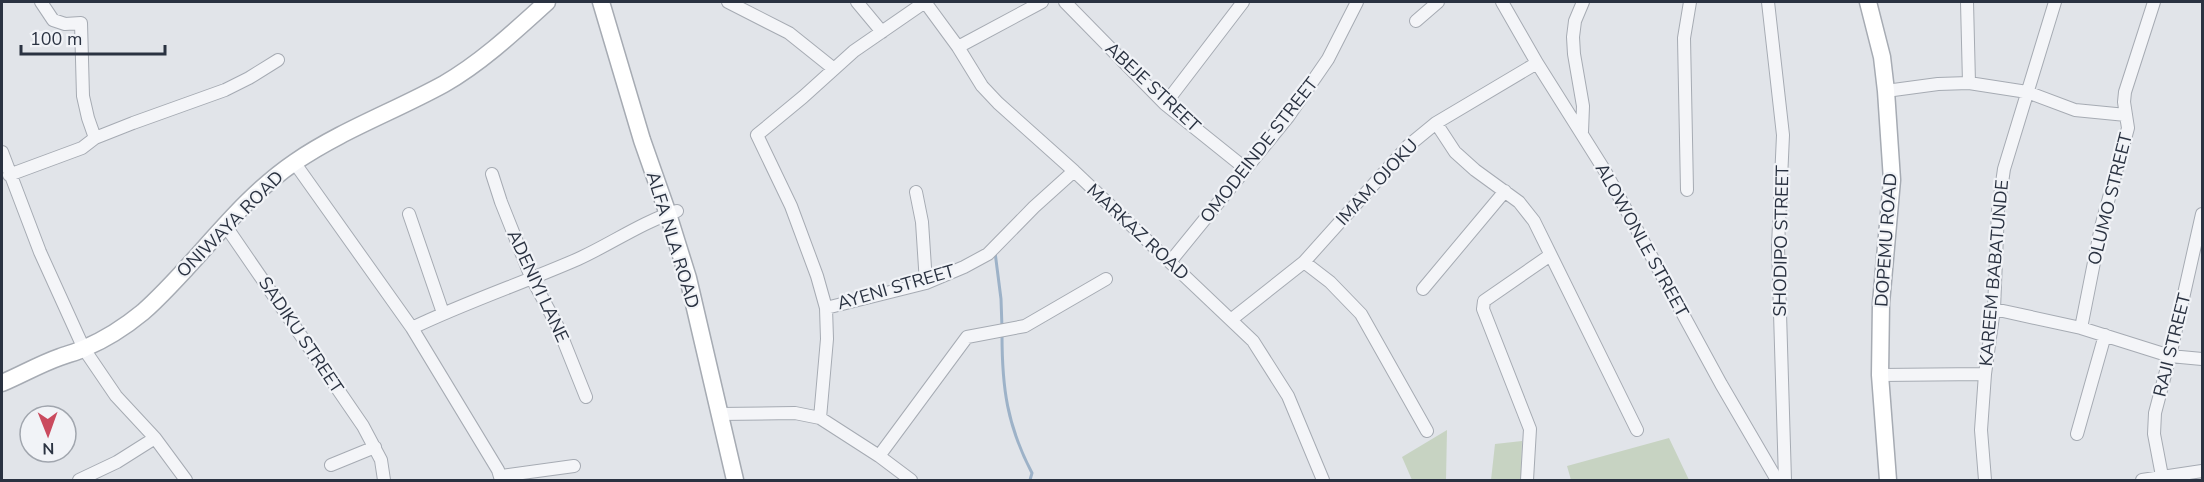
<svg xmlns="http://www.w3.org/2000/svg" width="2204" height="482" font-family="'Nunito Sans',sans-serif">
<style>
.green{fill:#c7d3c2}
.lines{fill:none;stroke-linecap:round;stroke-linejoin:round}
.stream{stroke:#9db2c8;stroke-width:3}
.street-casing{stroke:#a6abb3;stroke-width:14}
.secondary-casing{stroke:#a6abb3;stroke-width:19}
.street{stroke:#f4f5f8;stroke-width:12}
.secondary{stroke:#fff;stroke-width:16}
.labels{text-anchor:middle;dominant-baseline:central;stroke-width:4.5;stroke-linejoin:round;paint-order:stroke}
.street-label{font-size:18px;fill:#2a3241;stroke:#f1f3f7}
</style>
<rect width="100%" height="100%" fill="#e1e4e9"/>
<path class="green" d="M1447,430L1446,480H1412L1402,457Z
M1669,438L1689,480H1571L1567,466Z
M1522,441L1521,480H1491L1495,444Z"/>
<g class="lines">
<path class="stream" d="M995,252L1001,299L1002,328
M1002,335C1002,388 1007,425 1032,473L1030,480"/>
<defs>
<path id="street" d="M41,2L53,20L65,24L81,23L83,96L88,118L95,138
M728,2L789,33L834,69
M857,2L882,32
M1065,2L1165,104L1246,169
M1502,2L1537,63L1605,171L1721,384L1777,480
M1768,2L1783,135L1778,246L1785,480
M1967,2L1969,83
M1416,21L1438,2
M958,47L1042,2
M1886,91L1938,84L1969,83L2027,92L2075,110L2126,115
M1165,104L1243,2
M1436,123L1455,152L1475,170L1519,202L1534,221L1637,430
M1582,132L1583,106L1574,54L1573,37L1575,21L1583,2
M2,152L40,252L84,349L116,396L155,438L186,480
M294,162L412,328L498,470L501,480
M492,174L501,202L531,277L558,327L586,397
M9,175L82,148L95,138L133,123L225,90L249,78L278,60
M1687,190L1684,38L1690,2
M916,192L922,222L926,283
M409,214L443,313
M225,225L363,426L381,460L384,480
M1170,262L1288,117L1328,59L1357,2
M1304,262L1330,282L1361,314L1427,431
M1423,289L1505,191
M826,308L926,283L964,267L988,254L1034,207L1074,171
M1994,309L2081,328L2170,356L2202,359
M1232,319L1304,262L1408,146L1436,123L1537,63
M412,328C466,302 523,283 578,259C611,244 642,222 677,211
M2081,328L2101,227L2128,128L2124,102L2125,92L2154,2
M1880,375L1985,374
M719,414L795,413L820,418L879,456L911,480
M820,418L827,339L826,308L817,276L791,206L757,135L803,97L854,51L925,2L958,47L982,86L998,103L1074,171L1253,341L1288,396L1323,480
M2077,434L2105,335
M879,456L967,337L1025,326L1106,279
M331,465L375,447
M501,476L574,466
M2162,476L2154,434L2155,413L2170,356L2202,214
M79,480L117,462L155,438
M1527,480L1530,429L1483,309L1484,301L1549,256
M1985,480L1981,430L1985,374L1994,309L1998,210L2004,169L2055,2
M2142,480L2202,471"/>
<path id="secondary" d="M601,2L642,140L668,214L688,278L735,480
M1868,2L1882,57L1886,91L1892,180L1881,303L1880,375L1888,480
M2,383C21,375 40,364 60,357C68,354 77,352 85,348C106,339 126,326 143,312C196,265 236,202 295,162C342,130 395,111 444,84C482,62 515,31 547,2"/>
</defs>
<use href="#street" class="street-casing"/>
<use href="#secondary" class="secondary-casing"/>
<use href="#street" class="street"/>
<use href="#secondary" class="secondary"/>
</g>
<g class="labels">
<g class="street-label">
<text transform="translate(1153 87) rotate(43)">ABEJE STREET</text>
<text transform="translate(1259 150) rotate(-52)">OMODEINDE STREET</text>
<text transform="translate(1377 182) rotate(-47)">IMAM OJOKU</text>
<text transform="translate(2110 199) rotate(-76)">OLUMO STREET</text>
<text transform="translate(230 224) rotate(-45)">ONIWAYA ROAD</text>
<text transform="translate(1138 232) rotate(43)">MARKAZ ROAD</text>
<text transform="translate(673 240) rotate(73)">ALFA NLA ROAD</text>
<text transform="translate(1642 240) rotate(61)">ALOWONLE STREET</text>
<text transform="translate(1886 240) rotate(-86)">DOPEMU ROAD</text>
<text transform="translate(1781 241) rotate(-89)">SHODIPO STREET</text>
<text transform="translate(1994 273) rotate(-85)">KAREEM BABATUNDE</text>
<text transform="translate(538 286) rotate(65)">ADENIYI LANE</text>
<text transform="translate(896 287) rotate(-16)">AYENI STREET</text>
<text transform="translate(301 335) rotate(56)">SADIKU STREET</text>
<text transform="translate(2172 345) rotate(-76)">RAJI STREET</text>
</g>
</g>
<rect width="2204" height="482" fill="none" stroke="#2a3241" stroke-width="6"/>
<g transform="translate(48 434) rotate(179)"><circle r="28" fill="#f1f3f7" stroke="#a1a6ae" stroke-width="1.5"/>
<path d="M0-4.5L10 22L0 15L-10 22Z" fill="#ca4a5e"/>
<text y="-9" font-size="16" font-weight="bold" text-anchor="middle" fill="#2a3241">N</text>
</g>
<path d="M21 45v9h144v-9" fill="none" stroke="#2a3241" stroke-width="3"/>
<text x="30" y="45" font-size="18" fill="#2a3241" stroke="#f1f3f7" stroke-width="4.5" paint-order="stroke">100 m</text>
</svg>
